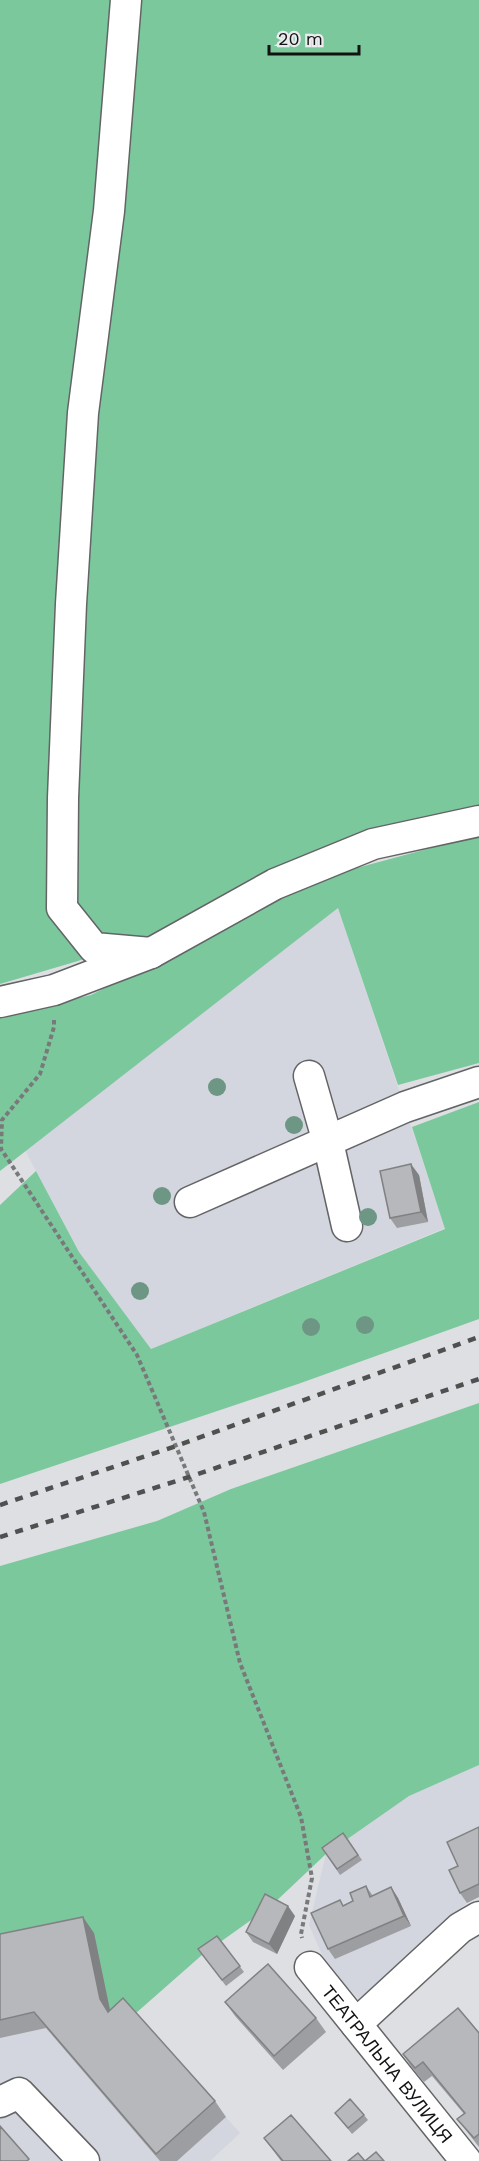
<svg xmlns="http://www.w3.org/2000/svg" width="479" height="2161" font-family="'Work Sans',sans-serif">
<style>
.built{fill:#d3d5df}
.green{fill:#7cc89d}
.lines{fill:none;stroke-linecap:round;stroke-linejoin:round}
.minor-casing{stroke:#636466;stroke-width:33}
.path{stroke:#79797b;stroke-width:4;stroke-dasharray:4.5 3;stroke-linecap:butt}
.minor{stroke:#fff;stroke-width:30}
.rail{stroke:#505051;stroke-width:4.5;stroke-dasharray:8 8;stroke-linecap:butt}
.tree{fill:#6d9685}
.wall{fill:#9d9ea1}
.shaded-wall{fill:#808183}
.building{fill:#b7b8bb;stroke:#808183;stroke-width:1.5}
.labels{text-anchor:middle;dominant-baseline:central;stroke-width:4.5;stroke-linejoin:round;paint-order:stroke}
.street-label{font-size:18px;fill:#121213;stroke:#ebecef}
</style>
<rect width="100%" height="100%" fill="#dedfe2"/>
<path class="built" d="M338,908L445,1228L151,1349L79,1252L25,1150Z
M479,1765V1897L467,1903L359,1999L327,1966L309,1925L326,1854L409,1796Z
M0,1952L134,2014L240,2133L210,2161H0Z"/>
<path class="green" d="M0,0H479V806L362,832L268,870L165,930L78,961L0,984Z
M479,835V1063L398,1085L338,908L0,1171V1017L91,995L207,936L278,895L353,869Z
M479,1102V1319L298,1384L0,1484V1205L36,1171L79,1252L151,1349L445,1229L412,1127Z
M479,1403V1765L409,1796L326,1854L272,1905L202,1955L119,2028L0,1952V1566L157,1521L231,1489Z"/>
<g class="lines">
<defs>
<g id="minor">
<path d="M126,0L109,211L83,413L71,604L63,798L62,908L94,948L151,953"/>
<path d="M0,1002L54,990L151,953L275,884L373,844L479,821"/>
<path d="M309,1076L328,1142L347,1226"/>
<path d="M190,1202L405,1107L479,1082"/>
<path id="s1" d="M310,1967L466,2161"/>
<path d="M356,2024L460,1928L479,1917"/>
<path d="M0,2102L19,2093L84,2161"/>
</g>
</defs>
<use href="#minor" class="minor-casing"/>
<path class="path" d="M54,1020V1027L40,1074L2,1120L1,1149L137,1355L204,1512L240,1663L301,1817L312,1878L301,1934L302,1938"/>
<use href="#minor" class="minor"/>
<path class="rail" d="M0,1505L176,1446L479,1337
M0,1537L189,1477L479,1379"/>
</g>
<g class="tree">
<circle cx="217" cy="1087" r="9"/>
<circle cx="294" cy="1125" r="9"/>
<circle cx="162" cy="1196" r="9"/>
<circle cx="368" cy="1217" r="9"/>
<circle cx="140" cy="1291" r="9"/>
<circle cx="365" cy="1325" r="9"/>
<circle cx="311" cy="1327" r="9"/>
</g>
<path class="wall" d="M419,1175L428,1222L397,1228L390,1218Z
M479,1827V1897L467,1903L460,1893L458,1866Z
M343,1833L362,1860L340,1875L322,1848Z
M366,1886L373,1896L391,1887L398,1898L411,1926L335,1959L328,1949L344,1905L353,1901Z
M295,1916L277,1954L253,1942L246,1932Z
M94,1933L110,2010L215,2101L226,2117L177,2161H160L46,2028L0,2038V1934Z
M217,1936L244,1972L226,1986L198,1949Z
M225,2002L316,2018L326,2032L283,2070L235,2016Z
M479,2033V2147L457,2119L464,2114L432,2076L424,2082L412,2068L403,2054Z
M335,2113L364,2115L368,2120L352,2134Z
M264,2138L331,2161H281Z"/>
<path class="shaded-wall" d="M411,1164L419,1175L428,1222L421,1212Z
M391,1887L398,1898L411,1926L404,1916Z
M288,1906L295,1916L277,1954L269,1944Z
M83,1917L94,1933L111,2015L108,2012L100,1999Z"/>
<path class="building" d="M411,1164L421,1212L390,1218L380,1171Z
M479,1827V1884L460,1893L449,1870L458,1866L447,1842Z
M343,1833L358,1855L337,1869L322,1848Z
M366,1886L370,1897L391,1887L404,1916L328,1949L311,1913L340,1900L343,1906L353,1901L350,1893Z
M265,1894L288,1906L269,1944L246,1932Z
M83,1917L100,1999L108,2012L123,1998L215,2101L156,2154L34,2012L0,2020V1934Z
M217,1936L240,1966L222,1980L198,1949Z
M268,1964L316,2018L274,2056L225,2002Z
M458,2008L479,2033V2134L474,2138L457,2119L465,2113L423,2062L415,2068L403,2054Z
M350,2099L364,2115L348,2128L335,2113Z
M291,2115L331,2161H283L264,2138Z
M0,2126L29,2159L27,2161H0Z
M376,2152L384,2161H365Z
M358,2153L365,2161H348Z"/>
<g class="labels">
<g class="street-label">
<text stroke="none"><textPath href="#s1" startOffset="124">ТЕАТРАЛЬНА ВУЛИЦЯ</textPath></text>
</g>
</g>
<path d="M269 45v9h90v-9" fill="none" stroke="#121213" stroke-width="3"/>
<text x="278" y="45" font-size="18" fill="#121213" stroke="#ebecef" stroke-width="4.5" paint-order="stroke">20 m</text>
</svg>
